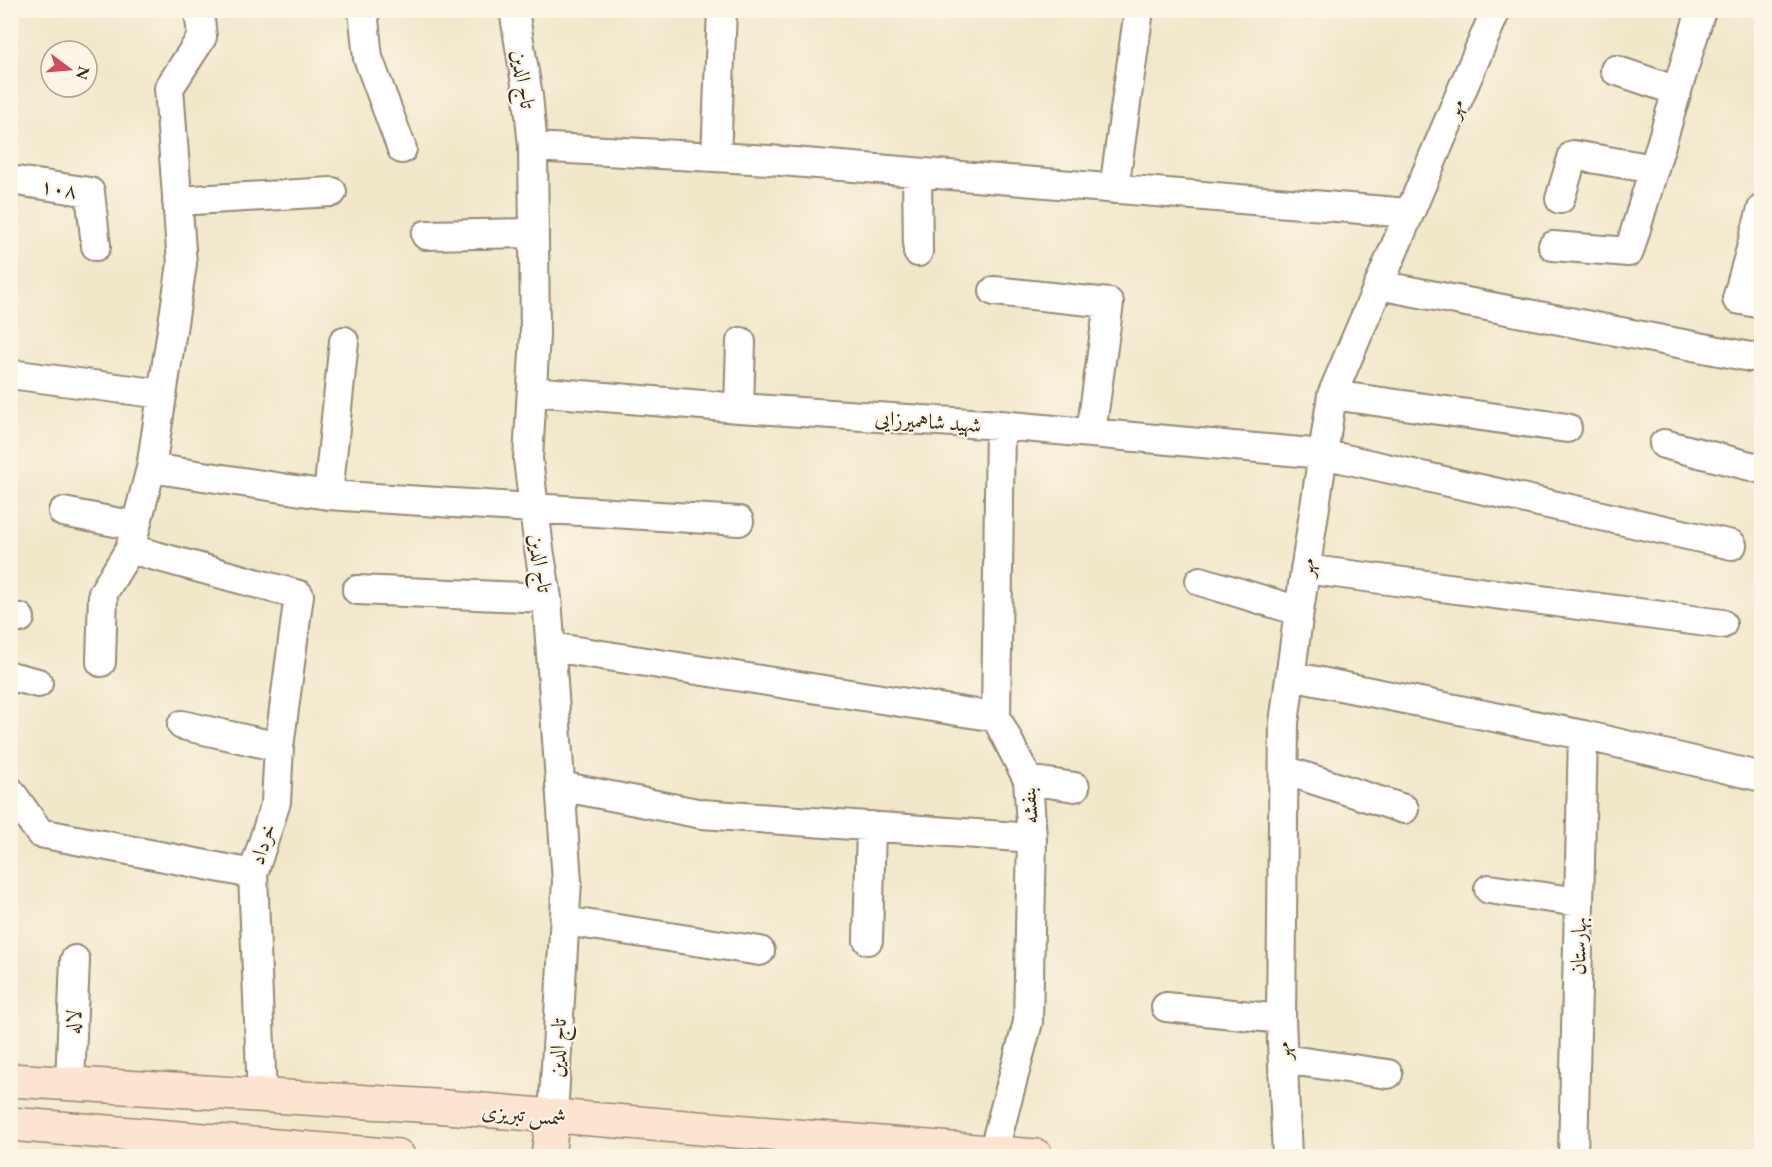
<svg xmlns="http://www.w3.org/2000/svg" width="1772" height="1167" font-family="'EB Garamond',Amiri,serif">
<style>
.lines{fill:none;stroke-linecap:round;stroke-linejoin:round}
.minor-casing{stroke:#968874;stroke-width:32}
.secondary-casing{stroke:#968874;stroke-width:36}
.minor{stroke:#fff;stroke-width:28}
.secondary{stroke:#fde4d0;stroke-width:33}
.labels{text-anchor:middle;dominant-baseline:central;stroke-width:4.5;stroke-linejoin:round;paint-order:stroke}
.street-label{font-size:21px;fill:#3b2a1e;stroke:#fcf5e5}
</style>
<rect width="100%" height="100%" fill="#fcf5e5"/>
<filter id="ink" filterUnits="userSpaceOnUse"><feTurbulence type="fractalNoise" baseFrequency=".0167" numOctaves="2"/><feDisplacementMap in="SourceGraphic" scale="12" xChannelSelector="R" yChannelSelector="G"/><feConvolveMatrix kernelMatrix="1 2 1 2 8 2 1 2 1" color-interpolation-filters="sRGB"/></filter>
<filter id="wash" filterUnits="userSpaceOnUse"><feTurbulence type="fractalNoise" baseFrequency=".008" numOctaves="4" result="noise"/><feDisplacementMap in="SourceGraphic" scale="24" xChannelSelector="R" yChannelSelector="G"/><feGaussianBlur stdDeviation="1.35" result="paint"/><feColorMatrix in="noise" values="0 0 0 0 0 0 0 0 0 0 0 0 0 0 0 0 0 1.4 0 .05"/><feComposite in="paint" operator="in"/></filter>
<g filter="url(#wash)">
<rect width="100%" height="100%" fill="#f1e7c9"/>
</g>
<g filter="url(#ink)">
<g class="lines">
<defs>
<path id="minor" d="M363,10L368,58L402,149
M514,10L528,96L533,147L535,334L528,459L539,549L547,598L567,881L553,1116
M1615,70L1677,91
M533,147L769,160L1409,213
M716,157L722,10
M917,173L918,252
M10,180L90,192L96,246
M1114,189L1139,10
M1560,199L1573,155L1654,169
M177,201L332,192
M1762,209L1737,299L1762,304
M426,235L534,233
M1553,246L1629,252L1701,10
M1379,285L1750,357
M994,291L1109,303L1091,433
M10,374L162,394
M532,391L739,408L1000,425L1323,454L1732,545
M1332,395L1567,428
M739,408L741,342
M1664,444L1762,469
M151,468L328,495L739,521
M328,495L344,341
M63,512L136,526
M130,549L299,595L279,747L276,802L253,874L262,1096
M1305,569L1722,624
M1200,581L1299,611
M357,590L547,598
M10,617L20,618
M551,647L996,717
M101,662L103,593L130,549L151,468L182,264L169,88L202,37L199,10
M10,676L38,683
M1291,676L1583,735L1762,777
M182,725L279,747
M1284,770L1404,809
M1028,780L1075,787
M560,786L702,814L1032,838
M10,791L40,833L253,874
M1489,889L1579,902
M565,921L760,951
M868,940L871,826
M1166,1007L1281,1019
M1283,1059L1388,1074
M70,1084L75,960
M993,1153L1028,1022L1032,838L1028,780L996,717L1000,425
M1287,1156L1281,1019L1284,723L1299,611L1332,395L1496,10
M1573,1156L1583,735"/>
<path id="secondary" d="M10,1080L434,1106L1036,1156
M10,1124L398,1156
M548,1156L553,1116"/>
</defs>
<use href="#minor" class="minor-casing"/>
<use href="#secondary" class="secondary-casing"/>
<use href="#minor" class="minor"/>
<use href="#secondary" class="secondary"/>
</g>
</g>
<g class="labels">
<g class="street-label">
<text transform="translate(524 79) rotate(81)">تاج الدین</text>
<text transform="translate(1454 108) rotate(-67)">مهر</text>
<text transform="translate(59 188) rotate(9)">۱۰۸</text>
<text transform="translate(928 421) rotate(4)">شهید شاهمیرزایی</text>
<text transform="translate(541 563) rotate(81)">تاج الدین</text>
<text transform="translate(1306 567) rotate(-81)">مهر</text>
<text transform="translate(1029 806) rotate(-95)">بنفشه</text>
<text transform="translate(262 844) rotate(-72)">خرداد</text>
<text transform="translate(1578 946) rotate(-89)">بهارستان</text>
<text transform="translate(73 1022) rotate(-88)">لاله</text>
<text transform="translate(557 1048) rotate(-87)">تاج الدین</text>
<text transform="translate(1282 1051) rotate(-93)">مهر</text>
<text transform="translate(524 1114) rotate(5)">شمس تبریزی</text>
</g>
</g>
<rect width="1772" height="1167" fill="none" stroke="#fcf5e5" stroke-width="36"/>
<g transform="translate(69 69) rotate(106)"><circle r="28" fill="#fcf5e5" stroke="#afa495" stroke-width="1.5"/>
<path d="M0-4.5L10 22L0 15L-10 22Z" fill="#d1495b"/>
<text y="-9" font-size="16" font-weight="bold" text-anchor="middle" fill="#3b2a1e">N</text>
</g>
</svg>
